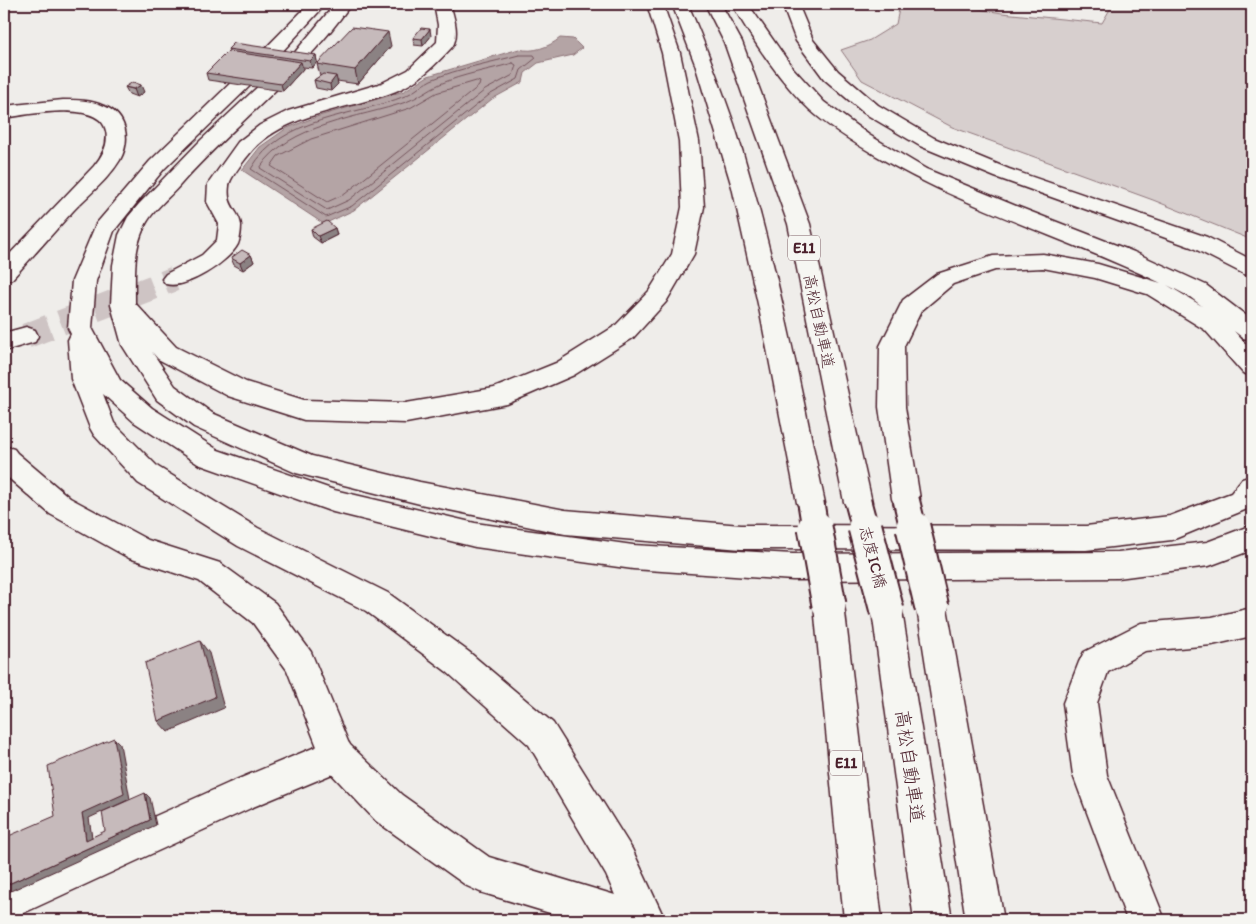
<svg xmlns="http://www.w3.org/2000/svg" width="1256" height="924" font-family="Itim,'Klee One',sans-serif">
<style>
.green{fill:#d7cfce;stroke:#90777c}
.water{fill:#b4a4a5;stroke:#8a6f74}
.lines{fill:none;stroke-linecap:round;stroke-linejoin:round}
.shore{stroke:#74545c;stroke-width:1}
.minor-tunnel{stroke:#cec4c4;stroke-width:25;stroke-dasharray:25 12;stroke-linecap:butt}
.minor-casing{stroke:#4a1f2b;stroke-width:3}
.tertiary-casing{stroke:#4a1f2b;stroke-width:3}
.motorway-casing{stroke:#4a1f2b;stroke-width:3}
.minor{fill:#f6f6f2;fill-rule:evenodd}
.tertiary{fill:#f6f6f2;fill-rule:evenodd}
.motorway{fill:#f6f6f2;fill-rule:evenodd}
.motorway-bridge-far1-casing{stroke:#4a1f2b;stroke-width:29;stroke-linecap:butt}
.motorway-bridge-casing{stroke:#4a1f2b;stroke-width:37;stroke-linecap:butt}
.motorway-bridge-far1{stroke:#f6f6f2;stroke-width:25}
.motorway-bridge{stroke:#f6f6f2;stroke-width:33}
.wall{fill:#aaa0a1;stroke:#4a1f2b}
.shaded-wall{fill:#8b8283;stroke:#4a1f2b}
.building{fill:#c6babb;stroke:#4a1f2b}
.labels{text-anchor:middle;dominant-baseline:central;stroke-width:5;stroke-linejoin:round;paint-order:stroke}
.shield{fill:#f6f6f2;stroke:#7e6067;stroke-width:1}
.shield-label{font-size:15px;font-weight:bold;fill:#4a1f2b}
.street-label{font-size:16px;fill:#4a1f2b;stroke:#f6f6f2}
.near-street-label{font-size:19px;fill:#4a1f2b;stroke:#f6f6f2}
</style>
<rect width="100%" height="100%" fill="#efedea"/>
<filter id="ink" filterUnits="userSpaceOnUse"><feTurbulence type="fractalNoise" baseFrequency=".02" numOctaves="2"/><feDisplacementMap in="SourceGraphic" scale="10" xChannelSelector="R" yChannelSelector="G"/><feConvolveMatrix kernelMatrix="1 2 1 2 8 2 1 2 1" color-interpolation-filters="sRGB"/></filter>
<g filter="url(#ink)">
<path class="green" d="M922,4H949L1002,13L1102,23L1113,4H1252V240L1153,200L952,127L862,80L841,50L870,40L896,24L899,9Z"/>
<path class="water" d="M560,38L573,39L582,48L573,55L538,63L525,73L523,82L492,99L354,210L324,224L242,170L260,147L287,128L319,116L404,91L428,76L519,49C533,53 549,47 560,38Z"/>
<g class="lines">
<path class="shore" d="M519,55H534L536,58L521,70L518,79L489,95L352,206L326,217L251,169C282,116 354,117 405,96C415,92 422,84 431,80C459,68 490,63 519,55Z
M513,63L516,65L513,75L485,90L349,200L327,210L260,168C288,124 360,118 406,102C418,98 428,89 440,84C463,74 489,70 513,63Z
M477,81L480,82L479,86L345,194L327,202L271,166L278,156L311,139L410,108L436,93Z"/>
<path class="minor-tunnel" d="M26,336L174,279"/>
<defs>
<path id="minor" d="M434,4H450C454,17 460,35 452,47C435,65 420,81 396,91C352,109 283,113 251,152C246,158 229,179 229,186C226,207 239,210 241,225C241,230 240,239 238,244C229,262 185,290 166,284L162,279L166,274L202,255L217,240L219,224L207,202L208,184L238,142L260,125L288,111L382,83L408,70L437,42L438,25Z
M782,4H798L813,40L838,71L878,105L934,138L1009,169L1207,237L1252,260V276L1244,274L1191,247L995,177L920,146L864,113L824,79L796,41Z
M63,100C77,100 91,100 104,106C127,115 131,140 120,160C108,180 89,194 73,211C53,233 33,256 12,279L4,281V260L94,166C103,155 109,144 106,131C100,99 27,115 4,118V106Z
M26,327L35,330L38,336L35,342L4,351V333Z
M1252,608V636L1212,645L1145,651L1108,672L1097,703L1107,775L1165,920H1127L1073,775L1063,703L1079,662L1084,652L1141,623L1212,617Z
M337,738L349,743L354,755L349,767L253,807L17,916L4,920V884L229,783Z"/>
<path id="tertiary" d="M4,446L14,449L17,453L70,498L148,540L220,563L275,603L311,652L349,744L402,795L489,857L635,901L649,906L654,920H573L480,892L467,886L376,821L325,767L287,670L253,623L199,581L129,558L50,514L4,474Z"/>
<path id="motorway" d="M309,4H326L256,80L164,169L114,231L96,281L92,328L120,380L152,408L218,450L334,490L475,523L633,545L793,554L1118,552L1207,542L1252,525V550L1209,566L1118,578L793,580L633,569L475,547L333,512L198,464L134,422L103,394L114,423L158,467L258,528L388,593L469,652L553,723L632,849L665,920H626L606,875L529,745L447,672L366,611L238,546L138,483L94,435L90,428L71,379L68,340L71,334L68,328L72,281L96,224L150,161L242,72Z
M335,4H351C304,73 236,122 181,184C169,198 151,211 144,228C133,250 135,279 135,303L176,347L246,382L304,400L406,403L494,388L556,363L615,326L649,291L672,254L682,207L679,141L662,53L647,4H663L680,53L699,141L704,207L694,254L666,302L633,338L574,375L507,404L406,423L304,420L228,396L158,359L152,352L175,386L212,413L312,456L420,482L565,510L741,525L1086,526L1170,516L1231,493L1242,479L1252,476V507L1172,540L1086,550L741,549L565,534L420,504L296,473L194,427L157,400L122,345L111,305L113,265L119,235L128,217L139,204L201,140L296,51Z
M672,4H688C705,44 720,84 734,124C774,248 798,376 825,503L821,511L811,514L801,511L797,503L760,313L732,187L695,64Z
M705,4H721L742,42L810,224L872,502L868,510L858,513L848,510L844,502L788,224L724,42Z
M732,4H748L792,67L824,102L869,135L926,169L1016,206L1134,252L1206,285L1252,320V340L1243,338L1234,331L1252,351V376L1243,373L1205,330L1147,294L1095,278L1043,268L995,270L953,284L921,311L904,346L905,407L920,499L916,507L906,510L896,507L892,499L879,407L880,346L903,300L937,274L993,256L1043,254L1098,264L1161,283C1067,238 965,209 875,155C853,142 829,127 810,110C781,83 751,38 732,4ZM1167,285L1190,297L1202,306Z
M829,592L840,595L844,605L882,920H844L814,605L818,595Z
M932,594L943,598L947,608L1004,920H966L917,608L921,598Z
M887,597L898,601L902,611L952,920H914L872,611L876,601Z"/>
</defs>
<use href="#minor" class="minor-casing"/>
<use href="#tertiary" class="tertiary-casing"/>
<use href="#motorway" class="motorway-casing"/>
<use href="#minor" class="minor"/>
<use href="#tertiary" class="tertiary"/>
<use href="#motorway" class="motorway"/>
<defs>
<path id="motorway-bridge-far1" d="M906,499L913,528
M858,502L865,528
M811,503L815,528"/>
<path id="motorway-bridge" d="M815,527L829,605
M865,527L887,611
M913,527L932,608"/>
</defs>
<use href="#motorway-bridge-far1" class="motorway-bridge-far1-casing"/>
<use href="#motorway-bridge" class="motorway-bridge-casing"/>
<use href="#motorway-bridge-far1" class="motorway-bridge-far1"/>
<use href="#motorway-bridge" class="motorway-bridge"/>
</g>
<path class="wall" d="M431,36L423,46L414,45L413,38Z
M391,46L358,84L337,81L338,84L331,91L316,88L314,80L320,76L317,64Z
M228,49L316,55L317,62L312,68L303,67V69L283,91L208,80L206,73L229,51Z
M125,87L144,92L137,97L129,94Z
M335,228L337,235L321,243L313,237L311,229Z
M251,255L254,262L243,270L234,265L231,258Z"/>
<path class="shaded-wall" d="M430,29L431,36L423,46L422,39Z
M388,32L391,46L358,84L355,70Z
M316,55L317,62L312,68L310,61Z
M301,62L303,69L283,91L281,84Z
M336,76L338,84L331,91L330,84Z
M141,85L144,92L137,97L134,89Z
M335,228L337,235L321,243L318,236Z
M251,255L254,262L243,270L240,263Z
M200,641L209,653L224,708L168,732L158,721Z
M114,738L120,744L130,799L89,818L93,844L86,840L82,813Z
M145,793L150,798L156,825L4,894V886L150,820Z"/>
<path class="building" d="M352,27L388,32L355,70L317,64Z
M421,28L430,29L422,39L413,38Z
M234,43L316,55L310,61L228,49Z
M228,51L301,62L281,84L206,73Z
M323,74L336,76L330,84L314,80Z
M133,82L141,85L134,89L125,87Z
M327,221L335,228L318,236L311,229Z
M242,250L251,255L240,263L231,258Z
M200,641L215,697L158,721L145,663Z
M114,738L124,794L82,813L86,840L105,831L102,812L145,793L150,820L4,886V838L55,816L48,766Z"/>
</g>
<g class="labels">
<g class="shield">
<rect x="788" y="235.5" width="32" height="25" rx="4"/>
<rect x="830" y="750.5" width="32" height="25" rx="4"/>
</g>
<g class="shield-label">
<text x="804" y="248">E11</text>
<text x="846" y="763">E11</text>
</g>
<g class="street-label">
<text transform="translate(819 321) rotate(78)">高松自動車道</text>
<text transform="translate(873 557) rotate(75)">志度IC橋</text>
</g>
<g class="near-street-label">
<text transform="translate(910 766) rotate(82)">高松自動車道</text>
</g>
</g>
<rect width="1256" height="924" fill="none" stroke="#f6f6f2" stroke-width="20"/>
<rect x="10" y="10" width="1236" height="904" fill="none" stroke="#4a1f2b" stroke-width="2" filter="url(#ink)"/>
</svg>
